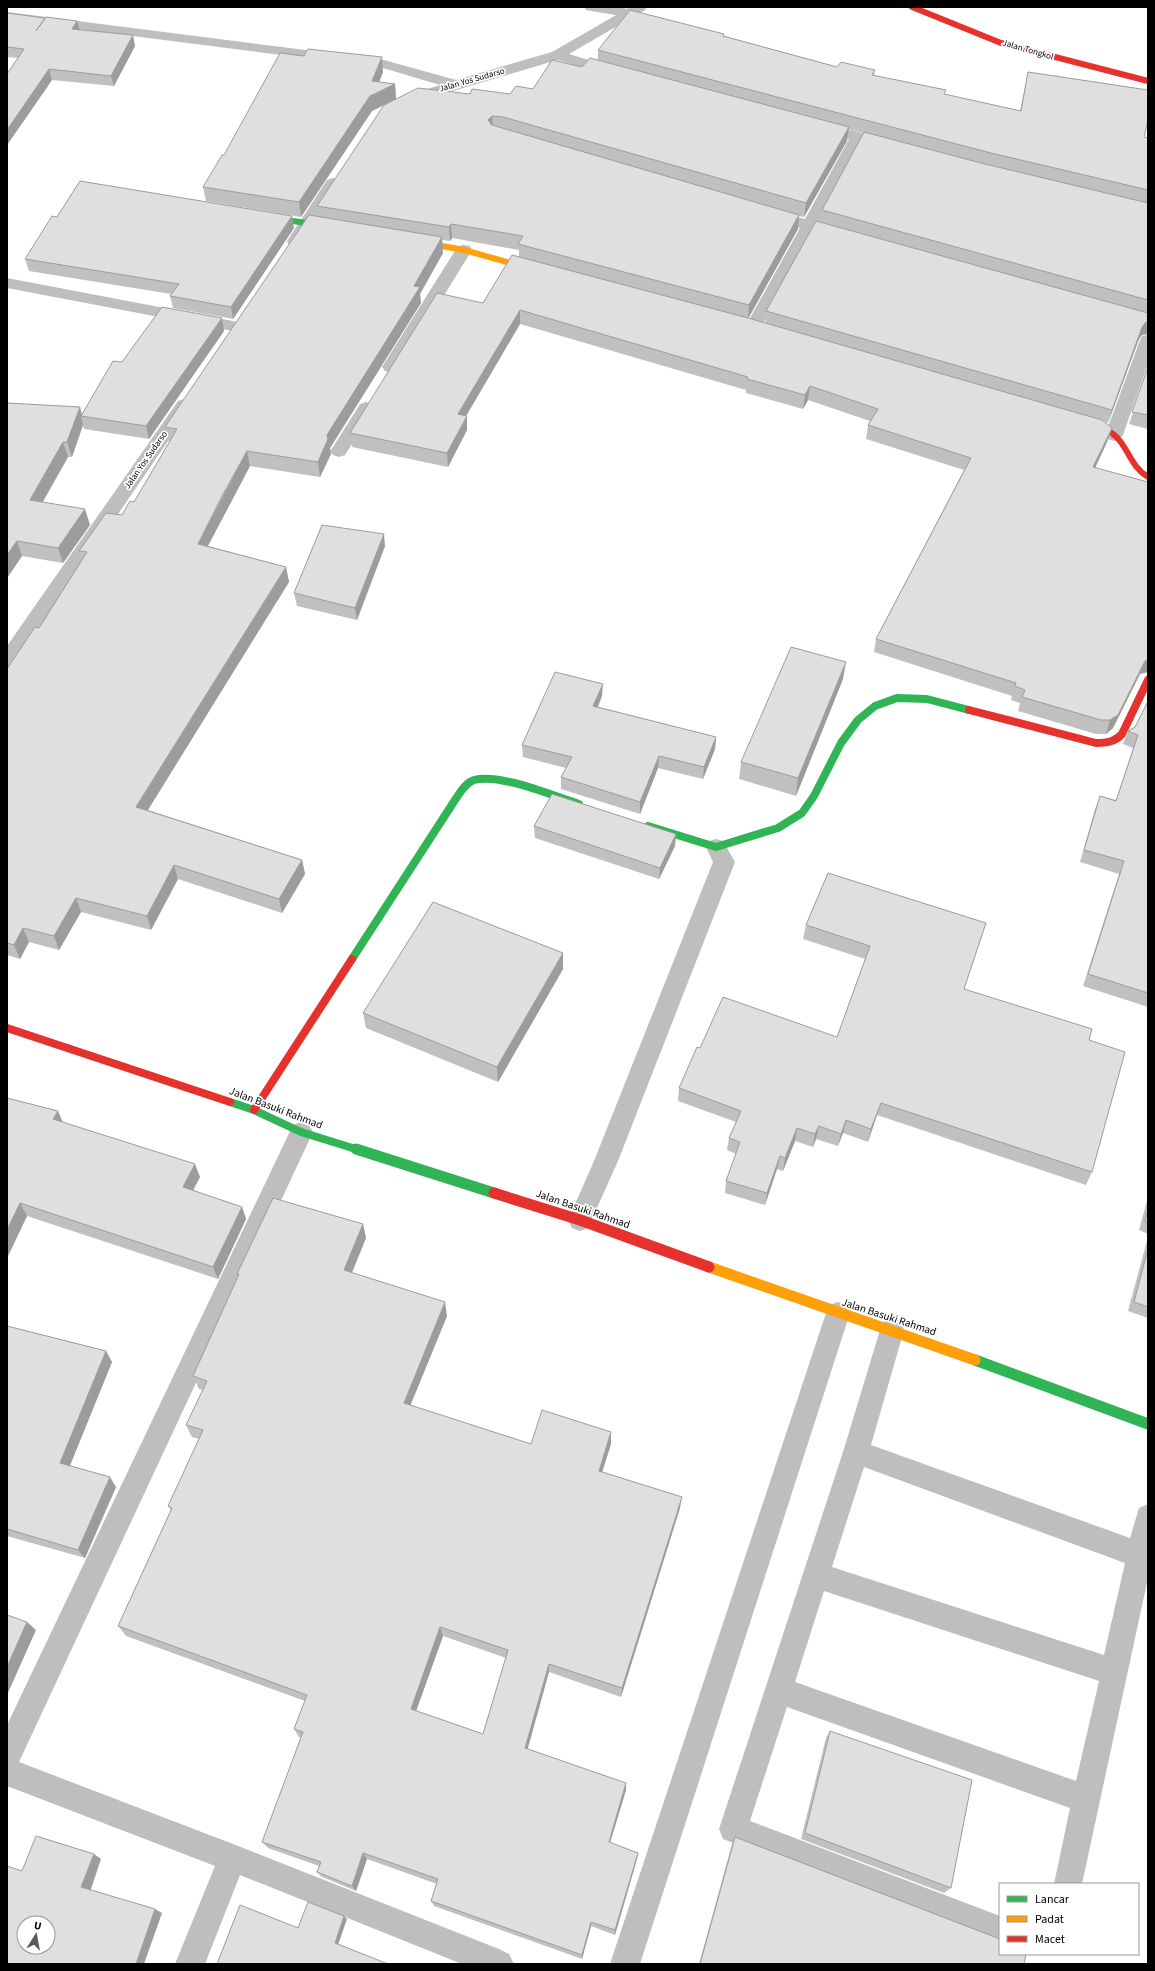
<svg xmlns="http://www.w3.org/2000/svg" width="1155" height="1971" font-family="'Source Sans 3',sans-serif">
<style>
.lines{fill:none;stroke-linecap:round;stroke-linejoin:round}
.lane{fill:#bebebe;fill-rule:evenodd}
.street{fill:#bebebe;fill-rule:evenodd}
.fast-far2{stroke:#30b455;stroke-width:6}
.fast-far1{stroke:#30b455;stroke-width:8}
.fast{stroke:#30b455;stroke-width:11}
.slow-far1{stroke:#ff9f0a;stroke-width:6}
.slow{stroke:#ff9f0a;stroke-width:11}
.jam-far2{stroke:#e5322d;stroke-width:6}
.jam-far1{stroke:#e5322d;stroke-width:8}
.jam{stroke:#e5322d;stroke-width:11}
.wall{fill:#c0c0c0;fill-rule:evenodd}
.shaded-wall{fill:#9c9c9c}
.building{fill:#dfdfdf;stroke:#9c9c9c;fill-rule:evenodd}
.labels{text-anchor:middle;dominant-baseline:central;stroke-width:3.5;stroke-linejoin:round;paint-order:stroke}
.far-street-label{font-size:9px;fill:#000;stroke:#fff}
.street-label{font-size:11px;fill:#000;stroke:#fff}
</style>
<rect width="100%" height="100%" fill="#fff"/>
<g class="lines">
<path class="lane" d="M584,7H618L633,10L635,13L633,16L628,17L591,11L586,10Z
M892,1318L901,1322L904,1330L871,1445L1130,1538L1139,1508L1148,1504V1578L1082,1884H1054L1070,1808L787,1707L750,1821L1000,1916V1946L723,1839L719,1829L843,1452L880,1330L883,1322ZM864,1467L1125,1563L1104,1655L832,1567ZM824,1591L1099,1681L1076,1781L795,1682Z"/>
<path class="street" d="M630,7H647L645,10L569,54L618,69L620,72L618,75H608L557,60L410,104L405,102L402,99L405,96L440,85L383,68L7,20V12L384,60L456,80L552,52Z
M819,121L895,142L898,145L895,148L890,150L863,142L819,223L848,231L850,235L848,239L842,240L814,232L759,331L753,332L747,331L745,327L800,228L764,217L762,214L764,211L770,209L805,219L849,139L814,129L811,126L814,123Z
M333,178L339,180L341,183L303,241L301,245L295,246L289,245L287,241L325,183L327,180Z
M464,245L470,246L472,250L400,367L397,371L391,373L385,371L382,367L458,246Z
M7,278L238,322L244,323L246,327L244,331L238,332L7,288Z
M1148,335V364L1123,435L1120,439L1114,441L1108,439L1105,435L1140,340L1142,336Z
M184,399L190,401L193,405L190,409L14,666L7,668V646L178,401Z
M366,402L372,404L375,408L345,455L339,457L333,455L330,451L333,447L360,404Z
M716,839L723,841L735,862L618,1161L588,1228L580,1231L572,1228L568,1220L594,1161L713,862L706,847L709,841Z
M301,1122L309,1125L313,1132L19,1762L233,1844L499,1949L509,1954L514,1964H462L240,1875L205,1964H175L215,1866L7,1786V1725L293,1125Z
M838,1302L847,1305L850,1313L640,1964H610L826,1313L829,1305Z"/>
<path class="fast-far2" d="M264,217L335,227"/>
<path class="fast-far1" d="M648,826L716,847L778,828L802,813L814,796L841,743L858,720L875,706L897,698L927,699L969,710
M352,959L455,800C460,793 465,783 474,780C500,773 553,796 579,804
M230,1102L254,1110L301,1132L359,1150"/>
<path class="fast" d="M356,1149L494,1193
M975,1360L1148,1424"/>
<path class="slow-far1" d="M414,241L464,250L536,270"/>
<path class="slow" d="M709,1267L975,1360"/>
<path class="jam-far2" d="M912,7L1001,43L1148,81
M1082,421C1096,425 1111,429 1120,441C1130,454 1133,468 1148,477"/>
<path class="jam-far1" d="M969,710L1096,743C1106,743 1115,742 1122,734L1148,680
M7,1028L230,1102
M254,1110L352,959"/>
<path class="jam" d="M494,1193L580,1220L709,1267"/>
</g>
<path class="wall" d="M7,13L45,18L77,21L80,30L135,46L114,86L52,80L7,145V74L18,58L7,57Z
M724,34V36L837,67L875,70L874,75L945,95L1020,111L1028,72L1144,137L1148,138V334L1142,335L1139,339L1108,423L1104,421L1112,428L1107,442L1095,468L1148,482V672L1140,674L1113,728L1106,734H1096L1018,711L1020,703L1011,700L1012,696L874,652L876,639L964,470L866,439L868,425L870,421L808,400L803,409L746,393V390L520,324L466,416L467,430L448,467L352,447L350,433L483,303L519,257V250L452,238L450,241L442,240L443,253L420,294L421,303L330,448L331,454L320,477L250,466L208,546L286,567L289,582L148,810L302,860L305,874L282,913L178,879L151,930L81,912L59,950L29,942L20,959L7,955V669L39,628L82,560L79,551L122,515L134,502L169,442L165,427L318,217L317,206L470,94H510L533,89L598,60V50ZM848,129L864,133L822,210L820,222L910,247L766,311L765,323L748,318L798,229L799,216L804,217L847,141Z
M383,72L379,82L395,84L396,99L372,111L301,217L206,201L203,187L224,155Z
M57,217L294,228L233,319L173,308L170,296L171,294L29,271L25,259Z
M224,331L149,439L84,429L83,425L72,457H68L43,502L90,525L63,563L22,556L7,578V403L80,407L82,414L122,362Z
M1148,367V429L1129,424Z
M385,546L357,620L297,606L294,593Z
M843,679L796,796L739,779L741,762Z
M602,696L598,707L716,737L715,749L703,779L658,768L640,814L561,789V777L566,768L523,757L522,745Z
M1148,701V1007L1083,986L1119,874L1080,862L1095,809L1100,796L1116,800L1133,748L1123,744L1128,731L1135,727Z
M534,826L676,834L675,846L659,879L535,838Z
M828,873L964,989L1089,1040L1092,1172L1086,1185L877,1115L868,1142L843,1133L838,1146L816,1139L813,1147L795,1141L783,1171L777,1169L765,1205L725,1193L726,1181L736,1154L727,1150L729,1138L736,1122L678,1101L679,1088L700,1048L837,1037L865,959L803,939L806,925Z
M563,969L498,1082L366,1028L363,1013Z
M7,1098L63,1123L200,1177L193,1190L242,1207L246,1219L218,1279L27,1216L7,1258Z
M1148,1197V1234L1139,1230Z
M363,1224L366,1238L352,1273L447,1316L410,1406L531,1444L611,1432V1444L602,1472L680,1508L621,1697L549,1672L527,1749L626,1783V1790L610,1843L638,1853L637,1859L615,1935L591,1926L582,1959L434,1906L431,1901L437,1884L367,1859L356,1891L322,1877L317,1872L319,1866L268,1848L262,1842L301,1738L299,1737L294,1729L305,1701L126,1636L118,1626L171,1510L168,1506L199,1439L192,1437L186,1425L203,1390L199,1389L193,1376L238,1276L237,1274ZM443,1636L506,1658L483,1734L416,1711Z
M1148,1237V1318L1128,1311Z
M7,1326L106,1351L112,1362L70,1465L116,1487L85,1558L7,1536Z
M830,1731L951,1888L944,1893L801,1839L826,1738Z
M735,1837L1024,1964H699L732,1844Z"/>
<path class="shaded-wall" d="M77,21L80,31L72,29Z
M133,35L135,46L114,86L111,76Z
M382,57L383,72L374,95L395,84L396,99L372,111L301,217L299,202L372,81Z
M49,69L52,80L7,145V130Z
M492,116L493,130L488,120Z
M849,127L847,141L804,217L806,203Z
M799,215L798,229L748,319L749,305Z
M292,216L294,228L233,319L231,307Z
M451,224L452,238L450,241L449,227Z
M442,237L443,253L420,294L421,303L330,448L331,454L320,477L318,462L327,435L414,286Z
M520,310V324L459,428L458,414Z
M222,318L224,331L149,439L146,426Z
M1146,322H1148V334L1142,335L1139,339L1108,423L1112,410L1142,327Z
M810,386L808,400L803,409L805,395Z
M80,407L82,416H81L83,425L72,457L67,442Z
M467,416V430L448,467L447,453Z
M1112,428L1107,442L1089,481L1093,467Z
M63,442L68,457L35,515L30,500Z
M247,451L250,466L201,559L198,544Z
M85,509L90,525L63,563L58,548Z
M384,534L385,546L357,620L355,608Z
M17,541L22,556L7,578V555Z
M286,567L289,582L141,821L136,807Z
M1148,660V672L1140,674L1113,728L1106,734L1110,720L1145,661Z
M846,662L843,679L796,796L798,778Z
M603,684L602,696L593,718V706Z
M716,737L715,749L703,779L704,767Z
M659,756L658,768L640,814V802Z
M676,834L675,846L659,879L660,868Z
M302,860L305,874L282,913L279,899Z
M174,865L178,879L151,930L147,916Z
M76,898L81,912L59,950L54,936Z
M23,928L29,942L20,959L14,945Z
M563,953V969L498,1082L497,1067Z
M881,1103L868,1142L871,1129Z
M58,1111L64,1125L53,1119Z
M846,1120L843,1133L838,1146L841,1134Z
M819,1126L816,1139L813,1147L815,1134Z
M797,1128L795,1141L783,1171L785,1158Z
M780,1156L777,1169L765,1205L767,1193Z
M195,1164L200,1177L188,1200L183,1187Z
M20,1203L27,1216L7,1258V1230Z
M242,1207L246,1219L218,1279L213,1267Z
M363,1224L366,1238L347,1284L344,1270Z
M445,1302L447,1316L406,1416L404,1403Z
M106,1351L112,1362L67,1473L60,1463Z
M611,1432V1444L599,1482V1471Z
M110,1477L116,1487L85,1558L78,1550Z
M682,1497L680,1508L621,1697L622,1688Z
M27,1622L36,1630L7,1695V1667Z
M440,1627L443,1636L414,1717L411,1709Z
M549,1664V1672L526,1755L525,1748Z
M626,1783V1790L608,1849L609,1842Z
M363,1853L367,1859L356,1891L352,1886Z
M638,1853L637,1859L615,1935V1930Z
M94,1854L101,1859L90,1892L81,1887Z
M155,1909L162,1913L144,1964H136Z
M344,1916L347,1919L338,1945L335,1943Z
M591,1922V1926L582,1959V1955Z"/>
<path class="building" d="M630,10L724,34L723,36L837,67L841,62L875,70L872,75L946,90L944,94L1021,111L1028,72L1148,90V120L1144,137L1148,138V190L991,153L598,50Z
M7,13L45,18L36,31L46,17L77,21L72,29L133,35L111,76L49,69L7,130V74L24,49L7,47Z
M308,49L382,57L372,81L395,84L370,96L299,202L203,187L222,155H224L280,53L304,56Z
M590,58L849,127L806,203L503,117L492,116L488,120L492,125L799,215L749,305L518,244L523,236L451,224L449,227L317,206L384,105L418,88L470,94L472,89L510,94L516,86L533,89L552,60L582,67Z
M864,132L981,163L1148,203V300L822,210Z
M80,181L292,216L231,307L170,296L179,284L25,259L52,216L57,217Z
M309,215L442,237L414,286L420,287L327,435L328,439L318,462L247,451L221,498L198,544L286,567L136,807L302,860L279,899L174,865L147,916L76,898L54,936L23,928L14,945L7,943V669L35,627L39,628L87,552L79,551L106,513L122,515L130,501L134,502L177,429L165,427Z
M816,221L1148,313V322H1146L1142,327L1112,410L766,311Z
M512,255L748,318L1102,420L1112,428L1093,467L1148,482V660L1145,661L1118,715L1110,720H1101L1022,697L1025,690L1015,686L1016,683L876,639L971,458L868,425L878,409L810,386L805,395L747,379L748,377L520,310L458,414L467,416L447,453L350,433L437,293L483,303Z
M162,307L222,318L146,426L81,416L113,361L122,362Z
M1148,367V415L1132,412Z
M7,403L80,407L67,442H63L30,500L85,509L58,548L17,541L7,555Z
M322,525L384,534L355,608L294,593Z
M791,647L846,662L798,778L741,762Z
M555,672L603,684L593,706L716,737L704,767L659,756L640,802L561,777L572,757L522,745Z
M1148,701V993L1088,974L1124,861L1084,850L1100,796L1116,801L1138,735L1128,731L1135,727Z
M552,794L676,834L660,868L534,826Z
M828,873L986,923L964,989L1092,1029L1089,1040L1125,1052L1092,1172L881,1103L871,1129L846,1120L841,1134L819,1126L815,1134L797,1128L785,1158L780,1156L767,1193L726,1181L740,1142L729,1138L741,1111L679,1088L697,1047L700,1048L723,997L837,1037L870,946L806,925Z
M433,902L563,953L497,1067L363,1013Z
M7,1098L58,1111L53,1119L195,1164L183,1187L242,1207L213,1267L20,1203L7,1230Z
M273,1198L363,1224L344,1270L445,1302L404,1403L531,1444L542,1410L611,1432L599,1471L682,1497L622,1688L549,1664L525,1748L626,1783L609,1842L638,1853L615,1930L591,1922L582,1955L431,1901L438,1879L363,1853L352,1886L317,1872L321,1862L262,1842L303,1732L294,1729L307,1695L118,1626L172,1508L168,1506L203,1430L186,1425L207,1381L193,1376L239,1274H237ZM440,1627L508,1650L483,1734L411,1709Z
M1148,1209V1222L1145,1221Z
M1148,1249V1307L1134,1302Z
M7,1326L106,1351L60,1463L110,1477L78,1550L7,1529Z
M7,1615L27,1622L7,1667Z
M830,1731L972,1780L951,1888L805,1833Z
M36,1836L94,1854L81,1887L155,1909L136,1964H7V1866L22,1871ZM24,1923H48V1947H24Z
M735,1837L1000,1939V1954H1026L1024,1964H700Z
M308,1902L344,1916L335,1943L388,1964H217L240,1905L298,1928Z"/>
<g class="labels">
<g class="far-street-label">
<text transform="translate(1028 50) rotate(16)">Jalan Tongkol</text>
<text transform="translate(472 80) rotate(-16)">Jalan Yos Sudarso</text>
<text transform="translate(146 460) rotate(-55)">Jalan Yos Sudarso</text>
</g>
<g class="street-label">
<text transform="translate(276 1108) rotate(21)">Jalan Basuki Rahmad</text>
<text transform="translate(583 1209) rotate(19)">Jalan Basuki Rahmad</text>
<text transform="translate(889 1317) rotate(18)">Jalan Basuki Rahmad</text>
</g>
</g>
<rect width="1155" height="1971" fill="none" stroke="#000000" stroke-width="16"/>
<rect x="999" y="1883" width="140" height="72" fill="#ffffff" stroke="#999999"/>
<rect x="1007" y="1896" width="20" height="6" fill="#30b455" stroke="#999999"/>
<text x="1035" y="1903" font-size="12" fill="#000000">Lancar</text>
<rect x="1007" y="1916" width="20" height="6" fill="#ff9f0a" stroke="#999999"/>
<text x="1035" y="1923" font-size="12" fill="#000000">Padat</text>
<rect x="1007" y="1936" width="20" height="6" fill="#e5322d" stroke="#999999"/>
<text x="1035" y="1943" font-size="12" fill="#000000">Macet</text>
<g transform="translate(36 1935) rotate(11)"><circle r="19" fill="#ffffff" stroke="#999999"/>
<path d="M0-3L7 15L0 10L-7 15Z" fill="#595959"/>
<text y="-6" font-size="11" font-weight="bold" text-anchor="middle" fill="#000000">U</text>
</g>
</svg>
